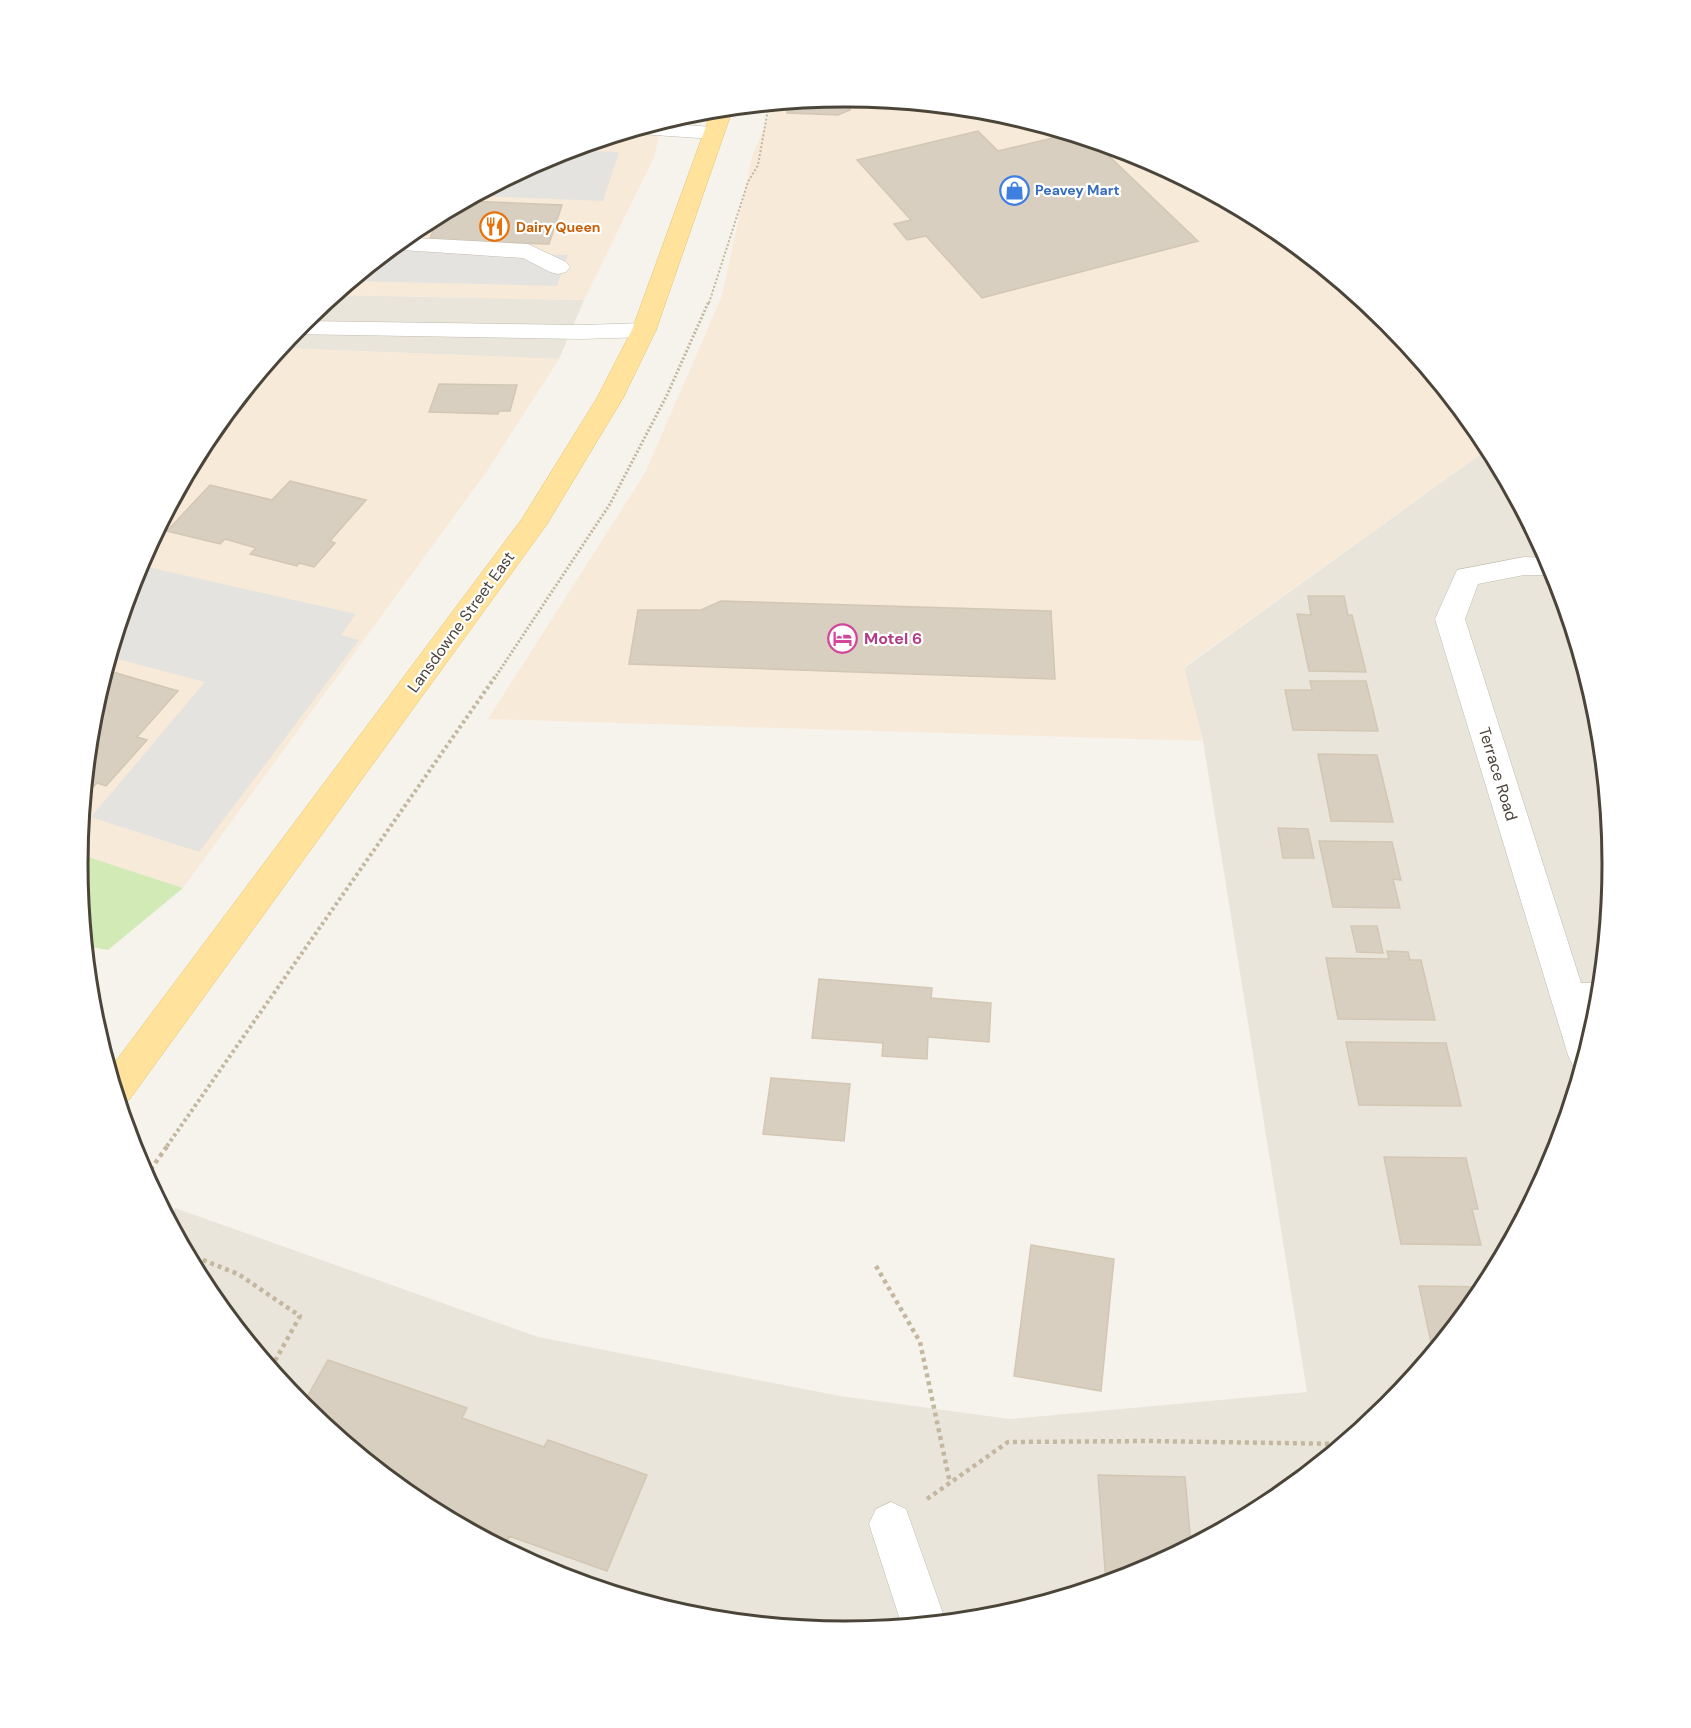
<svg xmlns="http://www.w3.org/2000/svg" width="1691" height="1728" font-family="'DM Sans',sans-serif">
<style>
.residential{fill:#eae5da}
.commercial{fill:#f7ead8}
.green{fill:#d2eab5}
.parking{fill:#e5e3e0}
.building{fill:#d8cfc1;stroke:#d3c7b4;stroke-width:1.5}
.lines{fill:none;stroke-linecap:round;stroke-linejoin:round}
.minor-casing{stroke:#c2bbae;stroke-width:1}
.major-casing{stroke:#e6c16a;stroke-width:1}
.path-far3{stroke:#c4b79f;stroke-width:2;stroke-dasharray:2 2;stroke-linecap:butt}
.path-far2{stroke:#c4b79f;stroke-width:3;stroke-dasharray:2 2;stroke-linecap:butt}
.path-far1{stroke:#c4b79f;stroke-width:4;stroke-dasharray:3 3;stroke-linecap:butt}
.path{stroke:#c4b79f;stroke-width:4.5;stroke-dasharray:4 4;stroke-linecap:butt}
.minor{fill:#fff;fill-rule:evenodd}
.major{fill:#ffe39c;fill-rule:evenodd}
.labels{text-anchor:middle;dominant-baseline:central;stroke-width:4.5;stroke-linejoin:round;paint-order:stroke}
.far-shop-label{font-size:14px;font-weight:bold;fill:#366cbe;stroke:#fff;text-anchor:start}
.far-food-label{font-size:14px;font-weight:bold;fill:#c56008;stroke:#fff;text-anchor:start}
.street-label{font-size:16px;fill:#4b4439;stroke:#fff}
.hotel-label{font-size:16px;font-weight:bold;fill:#b23c85;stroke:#fff;text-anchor:start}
.rim{fill:none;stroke:#4b4439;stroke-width:3}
</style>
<rect width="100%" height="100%" fill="#f6f3ec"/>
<path class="residential" d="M335,295L584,300L559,359L281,348L303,321Z
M1489,448L1555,571L1598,715L1613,864L1598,1014L1554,1158L1483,1291L1388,1407L1272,1502L1139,1573L995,1617L845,1631L695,1617L551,1573L419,1502L303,1406L207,1290L168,1217L175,1208L538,1337L840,1396L1010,1419L1307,1392L1203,741L1184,668Z"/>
<path class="commercial" d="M846,97L996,111L1140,155L1272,226L1388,322L1484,438L1489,448L1184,667L1203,741L488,719L645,473L722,296L753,153L775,103Z
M661,122L655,155L584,300L335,295L419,226L552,155Z
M281,348L559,359L487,471L183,888L79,854L93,714L137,570L208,437Z"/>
<path class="green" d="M79,854L183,888L108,950L86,946Z"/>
<path class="parking" d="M567,150L619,152L603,201L475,196L552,155Z
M419,226L409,251L568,255L557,286L352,281Z
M139,565L356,614L341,635L359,640L199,852L91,817L205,682L110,657Z"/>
<path class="building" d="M846,97H851L850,110L838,115L787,113V106H796L797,101Z
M978,131L998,151L1070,134L1093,141L1198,241L982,298L926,236L907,240L894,224L911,220L857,160Z
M466,201L562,205L549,244L429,240L440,215Z
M439,384L506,385H517L510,411H499L498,414L429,412Z
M290,481L366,500L330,541L335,543L314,567L299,563L297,566L250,554L256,548L225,539L220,544L167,531L210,485L272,500Z
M1308,596H1344L1348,615H1352L1366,672L1309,671L1297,614L1311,615Z
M721,601L1051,611L1055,679L629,664L638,610H701Z
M1572,643H1577L1589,685H1586Z
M106,670L178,691L137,737L147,740L106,786L97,783L85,796L93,714Z
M1310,681H1366L1378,731L1293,730L1285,690H1312Z
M1318,754L1377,755L1393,822L1331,821Z
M1278,828L1308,829L1314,858H1283Z
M1319,841L1392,842L1401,880L1393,879L1400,908L1333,907Z
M1351,926H1377L1383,953L1357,952Z
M1387,951L1408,952L1410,960H1421L1435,1020L1338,1019L1326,958L1389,959Z
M819,979L932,988L931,998L991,1003L989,1042L928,1037L927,1059L882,1056L883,1043L812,1038Z
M1346,1042L1446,1043L1461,1106L1359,1105Z
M771,1078L850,1084L844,1141L763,1134Z
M1384,1157L1466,1158L1478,1209H1472L1481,1245L1401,1244Z
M1031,1245L1114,1259L1101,1391L1014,1376Z
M1419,1286L1486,1287L1433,1352Z
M328,1360L467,1408L462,1418L544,1447L548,1440L647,1475L607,1571L509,1536L507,1542L464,1526L419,1502L414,1495L302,1406Z
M1098,1475L1185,1477L1191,1545L1139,1573L1106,1583Z"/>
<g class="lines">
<defs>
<path id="minor" d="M658,123L713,127L721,128L724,133L721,138L713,139L640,134L631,131Z
M410,234L416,238L528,244L566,262L570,267L566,272L558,274L550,272L523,258L402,250L396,245Z
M303,321L582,325L644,323L653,325L656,330L653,335L644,337L582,339L292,334Z
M1524,557L1548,558L1556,575H1524L1478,584L1465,619L1581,983H1601L1598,1011H1590L1595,1026L1582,1069L1573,1066L1568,1055L1435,619L1457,570Z
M891,1502L906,1509L946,1622L902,1626L869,1524L876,1509Z"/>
<path id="major" d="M733,108L656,330L623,398L547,524L129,1100L120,1103L110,1069L522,519L597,398L632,330L712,110Z"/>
</defs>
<use href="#minor" class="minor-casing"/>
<use href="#major" class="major-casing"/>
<path class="path-far3" d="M709,303L748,182L758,165L769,104"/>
<path class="path-far2" d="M494,679L610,504L667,395L709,301"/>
<path class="path-far1" d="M167,1146L495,677"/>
<path class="path" d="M146,1176L168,1145
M188,1254L238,1274L300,1316L271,1368
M876,1266L920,1342L950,1483
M927,1499L1008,1442L1147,1441L1343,1444"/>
<use href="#minor" class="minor"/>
<use href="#major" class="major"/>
</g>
<defs>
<symbol id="shop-ring" viewBox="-11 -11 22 22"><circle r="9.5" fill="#fff" stroke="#3f7fe0" stroke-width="1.5"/><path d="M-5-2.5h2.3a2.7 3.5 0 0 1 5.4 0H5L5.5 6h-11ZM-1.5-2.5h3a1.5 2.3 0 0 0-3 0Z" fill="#3f7fe0"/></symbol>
<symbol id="restaurant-ring" viewBox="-11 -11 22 22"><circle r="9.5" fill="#fff" stroke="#e8710a" stroke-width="1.5"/><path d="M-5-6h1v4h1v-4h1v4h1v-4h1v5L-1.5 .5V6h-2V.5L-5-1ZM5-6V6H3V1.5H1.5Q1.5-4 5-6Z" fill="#e8710a"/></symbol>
<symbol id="hotel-ring" viewBox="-11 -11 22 22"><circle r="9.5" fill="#fff" stroke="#d1479c" stroke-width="1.5"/><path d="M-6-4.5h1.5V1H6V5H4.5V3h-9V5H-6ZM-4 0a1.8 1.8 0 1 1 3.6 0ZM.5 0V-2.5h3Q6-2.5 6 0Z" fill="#d1479c"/></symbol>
</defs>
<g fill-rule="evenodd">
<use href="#shop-ring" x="998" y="174" width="33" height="33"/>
<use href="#restaurant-ring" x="478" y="210" width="33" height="33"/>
<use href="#hotel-ring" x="826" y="622" width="33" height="33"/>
</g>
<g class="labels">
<g class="far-shop-label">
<text x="1035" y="190">Peavey Mart</text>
</g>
<g class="far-food-label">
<text x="516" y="227">Dairy Queen</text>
</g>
<g class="street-label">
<text transform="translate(461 622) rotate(-54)">Lansdowne Street East</text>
<text transform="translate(1498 774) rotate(73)">Terrace Road</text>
</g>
<g class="hotel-label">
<text x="864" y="638">Motel 6</text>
</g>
</g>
<path d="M0 0H1691V1728H0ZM88 864a757 757 0 1 1 1514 0a757 757 0 1 1-1514 0Z" fill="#fff" fill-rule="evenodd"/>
<path class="rim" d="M88 864a757 757 0 1 1 1514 0a757 757 0 1 1-1514 0Z"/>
</svg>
